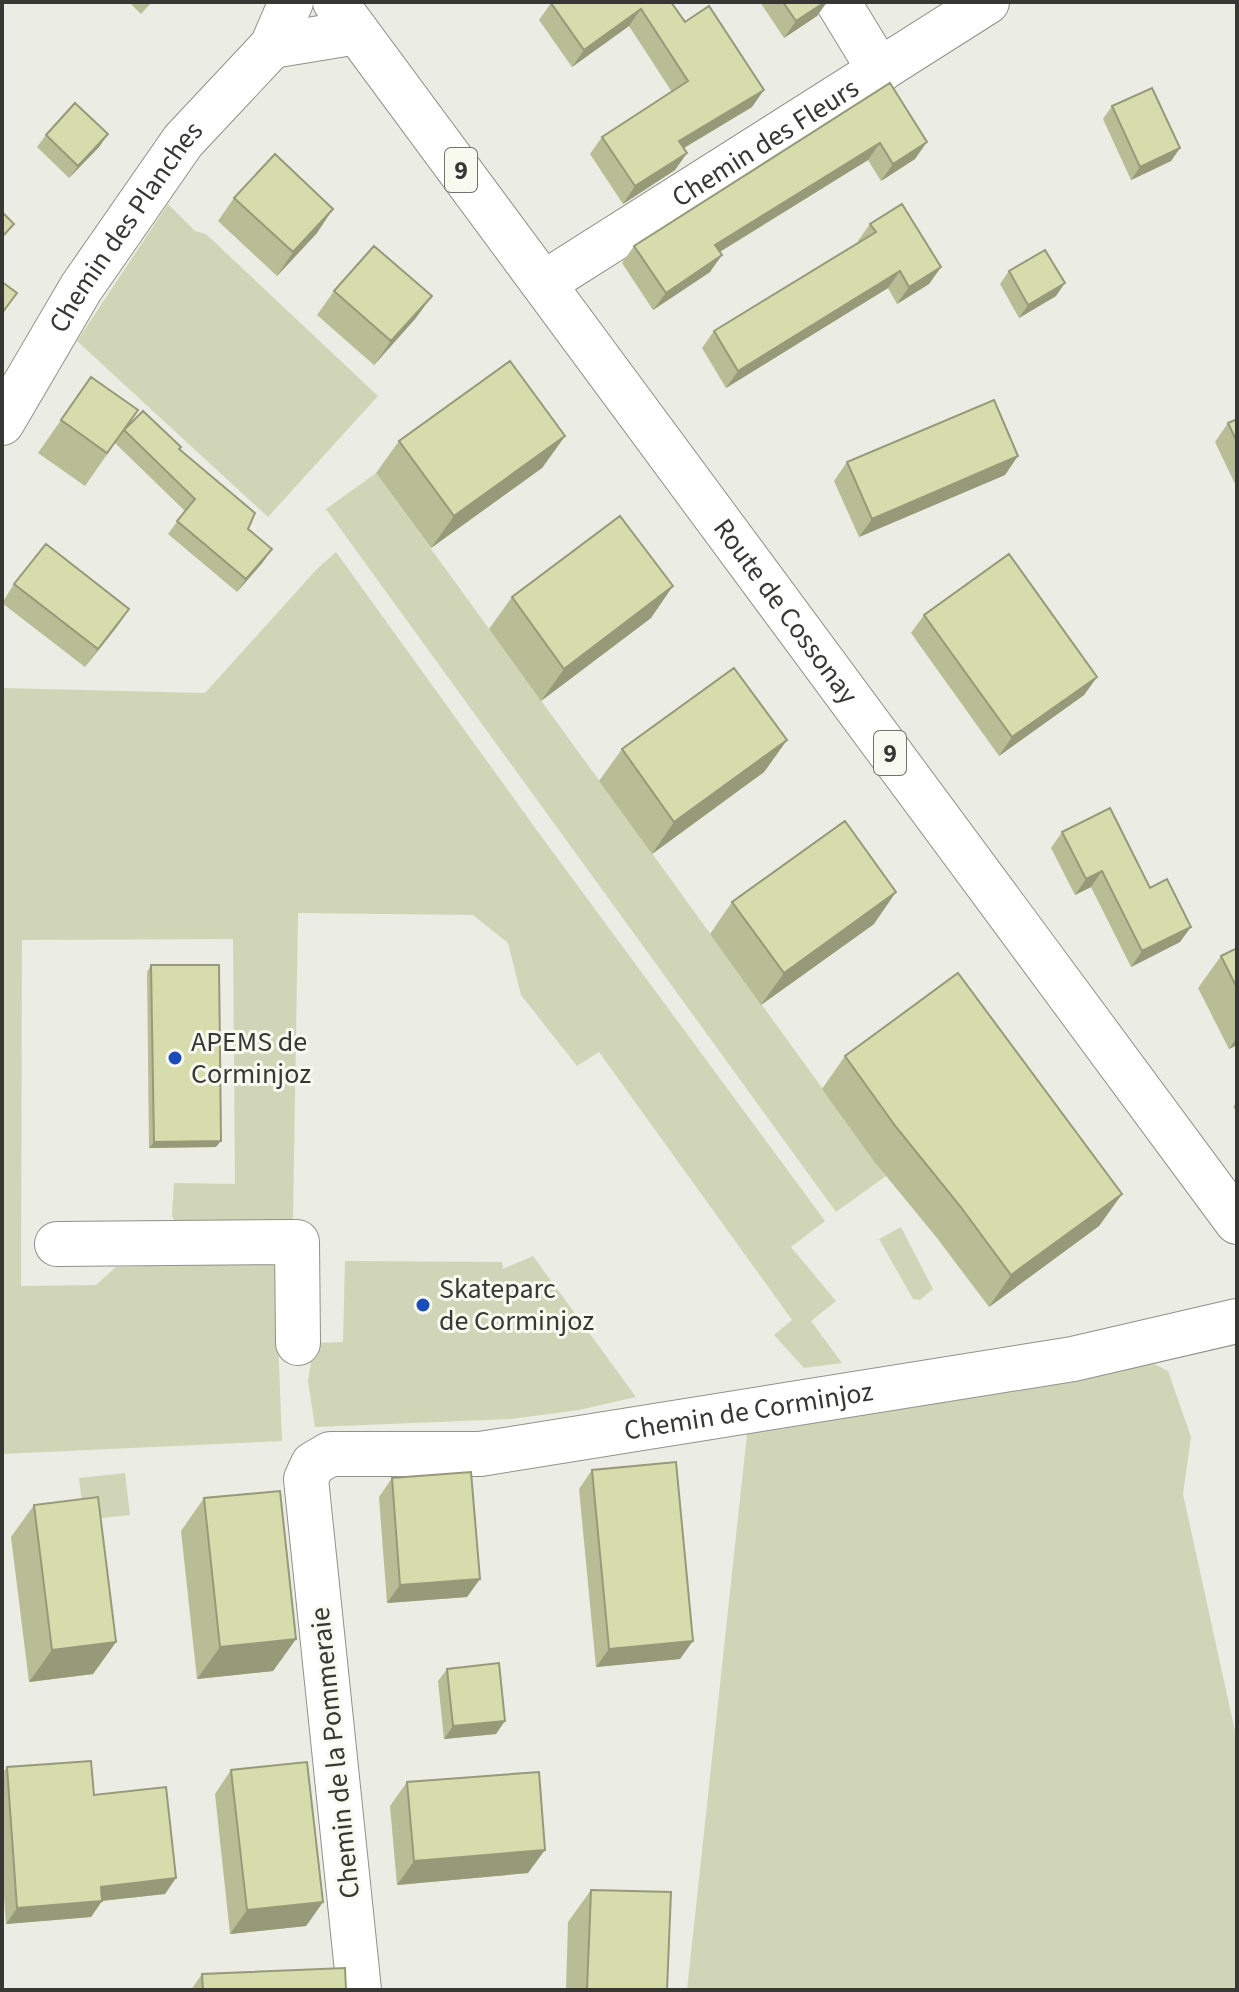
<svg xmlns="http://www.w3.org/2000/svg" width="1239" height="1992" font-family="'Source Sans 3',sans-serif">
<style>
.green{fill:#d1d5b8}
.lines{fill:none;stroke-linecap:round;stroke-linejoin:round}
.minor-casing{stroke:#909189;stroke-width:46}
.major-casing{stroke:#909189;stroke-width:46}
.minor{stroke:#fff;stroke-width:44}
.major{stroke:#fff;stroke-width:44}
.wall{fill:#b9bd95}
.shaded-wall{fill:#969a79}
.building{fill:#d7dcad;stroke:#969a79;stroke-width:2}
.poi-dot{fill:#1c4cb9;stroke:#f8faf0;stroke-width:3}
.labels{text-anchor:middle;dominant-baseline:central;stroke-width:6;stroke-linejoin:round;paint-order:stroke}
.shield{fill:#f8faf0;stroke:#71726c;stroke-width:2}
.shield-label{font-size:26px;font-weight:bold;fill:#373834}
.street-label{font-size:28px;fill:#373834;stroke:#f8faf0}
.poi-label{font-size:28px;fill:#373834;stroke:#f8faf0;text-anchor:start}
</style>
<rect width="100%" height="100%" fill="#ebece3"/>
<path class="green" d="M168,204L195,231L206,234L378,396L268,517L77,341Z
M376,473L886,1176L836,1212L326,509Z
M336,552L541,836L825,1221L791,1247L836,1301L811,1321L842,1363L804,1368L774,1335L792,1320L599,1052L577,1066L521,995L508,943L473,915L298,913L293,1220L176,1224L172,1216L174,1183L235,1184L233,939L22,940L21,1286L96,1285L116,1267L275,1262L282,1441L2,1454V688L205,693L316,570Z
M901,1227L933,1289L920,1300L913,1299L879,1239Z
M533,1256L636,1397L579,1410L511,1419L315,1427L308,1381L314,1343L343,1342L345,1261L502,1262L503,1269Z
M1154,1364L1168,1371L1191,1437L1183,1494L1237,1740V1990H687L747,1434Z
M125,1473L130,1515L84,1520L79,1478Z"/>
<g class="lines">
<defs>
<g id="minor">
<path d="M838,2L880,71"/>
<path d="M272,46L357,32"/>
<path id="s1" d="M544,283L987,2"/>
<path id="s2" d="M2,423L81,288L183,141L272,46L291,2"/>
<path d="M57,1244L297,1242L298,1343"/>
<path id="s3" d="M359,1990L306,1479L313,1464L330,1454H480L1073,1359L1237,1321"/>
</g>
<g id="major">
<path id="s4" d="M335,2L1237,1222"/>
</g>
</defs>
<use href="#minor" class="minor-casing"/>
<use href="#major" class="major-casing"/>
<use href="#minor" class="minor"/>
<use href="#major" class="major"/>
</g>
<path class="wall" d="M129,2H152L141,14Z
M671,2L752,107L684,148L687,153L675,170L623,204L590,154L602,137L672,92L629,26L572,67L539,20L551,3Z
M760,2H827L817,16L784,38Z
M890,83L915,159L881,181L868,160L720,252L710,272L653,310L622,263L634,246Z
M1112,106L1180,148L1171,161L1131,180L1103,119Z
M108,134L99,147L69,178L37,147L46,135Z
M234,198L317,233L277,276L218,221Z
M870,224L941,267L929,284L897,304L888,288L726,388L702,348L714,331L859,242L858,241Z
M1009,271L1056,296L1019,318L1000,284Z
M334,291L432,296L415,319L374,365L317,315Z
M91,377L138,410L85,486L38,453Z
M1237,419V488L1215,442L1228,423Z
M124,430L179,449L248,529L263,562L237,592L168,534L185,511L115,443Z
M565,436L542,468L431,548L376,473L399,441Z
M847,462L1005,475L859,537L834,481Z
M14,584L129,609L85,667L2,603Z
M512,597L651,618L541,701L489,629Z
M924,615L1097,677L1084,695L999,756L911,633Z
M787,740L764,772L652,854L599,781L622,749Z
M1062,832L1150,888L1180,942L1131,967L1091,887L1075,895L1051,848Z
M732,902L874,924L761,1005L710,934Z
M1237,948V1045L1229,1049L1198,988L1221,956Z
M151,965L216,1147L149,1148L147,972Z
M845,1056L1122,1194L1099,1226L989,1307L937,1238L873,1160L822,1089Z
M1237,1101V1112L1233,1107Z
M592,1470L680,1659L596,1667L579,1489Z
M392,1478L480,1579L467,1597L387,1603L379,1497Z
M204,1498L296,1639L273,1671L197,1679L181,1531Z
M34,1505L116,1642L93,1674L29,1682L11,1537Z
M447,1669L496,1734L444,1739L438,1681Z
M7,1767L94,1795L165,1894L102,1901L91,1917L6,1924L2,1869V1774Z
M231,1770L323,1902L306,1926L230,1934L215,1794Z
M407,1782L528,1873L397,1885L390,1806Z
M591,1890L667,1990H566L568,1922Z
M202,1974L346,1990H191Z"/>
<path class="shaded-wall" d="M825,2H827L817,16L784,38L796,21Z
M641,9L629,26L572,67L584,50Z
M764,90L752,107L667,158L679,141Z
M108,134L99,147L69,178L78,166Z
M927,142L915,159L881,181L893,164Z
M880,143L868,160L703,262L715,245Z
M1180,148L1171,161L1131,180L1140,167Z
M687,153L675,170L623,204L635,186Z
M333,209L317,233L277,276L293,252Z
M722,255L710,272L653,310L666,293Z
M941,267L929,284L897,304L909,287Z
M900,271L888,288L726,388L738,371Z
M1065,283L1056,296L1019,318L1028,305Z
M432,296L415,319L374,365L391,341Z
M565,436L542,468L431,548L454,516Z
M1018,456L1005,475L859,537L872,519Z
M272,549L263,562L237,592L246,579Z
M673,586L651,618L541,701L564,669Z
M129,609L116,628L85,667L98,649Z
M1097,677L1084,695L999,756L1012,737Z
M787,740L764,772L652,854L674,822Z
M1102,871L1091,887L1075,895L1086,879Z
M896,892L874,924L761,1005L784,973Z
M1191,927L1180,942L1131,967L1142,951Z
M1237,1037V1045L1229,1049Z
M221,1141L216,1147L149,1148L154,1142Z
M1122,1194L1099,1226L989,1307L1011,1275Z
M480,1579L467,1597L387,1603L400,1585Z
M296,1639L273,1671L197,1679L220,1647Z
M693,1641L680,1659L596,1667L609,1649Z
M116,1642L93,1674L29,1682L52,1650Z
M505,1721L496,1734L444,1739L453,1726Z
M545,1850L528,1873L397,1885L414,1861Z
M176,1878L165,1894L99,1901H102L91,1917L6,1924L17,1908L101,1887Z
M323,1902L306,1926L230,1934L247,1910Z"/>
<path class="building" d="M552,2H671L685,22L709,6L764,90L679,141L687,153L635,186L602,137L688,81L641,9L584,50L551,3Z
M783,2H825L796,21Z
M890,83L927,142L893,164L880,143L715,245L722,255L666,293L634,246Z
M1152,88L1180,148L1140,167L1112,106Z
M75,103L108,134L78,166L46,135Z
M275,154L333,209L293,252L234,198Z
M902,204L941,267L909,287L900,271L738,371L714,331L876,232L870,224Z
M2,212L14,224L2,237Z
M374,246L432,296L391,341L334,291Z
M1045,250L1065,283L1028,305L1009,271Z
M2,282L17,293L2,313Z
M510,361L565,436L454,516L399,441Z
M91,377L138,410L107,453L61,420Z
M994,400L1018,456L872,519L847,462Z
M143,411L181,447L179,449L255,513L248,529L272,549L246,579L177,521L195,499L124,430Z
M1237,419V442L1228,423Z
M620,516L673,586L564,669L512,597Z
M46,544L129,609L98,649L14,584Z
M1009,554L1097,677L1012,737L924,615Z
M734,668L787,740L674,822L622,749Z
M1110,808L1150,888L1167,879L1191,927L1142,951L1102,871L1086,879L1062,832Z
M845,821L896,892L784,973L732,902Z
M1237,948V988L1221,956Z
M151,965H219L221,1141L154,1142Z
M958,973L1122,1194L1011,1275L960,1206L896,1127L845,1056Z
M676,1462L693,1641L609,1649L592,1470Z
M471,1472L480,1579L400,1585L392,1478Z
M280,1491L296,1639L220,1647L204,1498Z
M98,1497L116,1642L52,1650L34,1505Z
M499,1663L505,1721L453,1726L447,1669Z
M91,1761L94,1795L166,1787L176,1878L101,1887L102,1901L17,1908L7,1767Z
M307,1762L323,1902L247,1910L231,1770Z
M539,1772L545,1850L414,1861L407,1782Z
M591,1890L671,1892L667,1990H587Z
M345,1968L346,1990H203L202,1974Z"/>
<g class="poi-dot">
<circle cx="175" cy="1058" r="8"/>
<circle cx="423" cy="1305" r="8"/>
</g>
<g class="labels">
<g class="shield">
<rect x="445" y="148" width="32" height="44" rx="6"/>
<rect x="874" y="731" width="32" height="44" rx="6"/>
</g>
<g class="shield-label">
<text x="461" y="170">9</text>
<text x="890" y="753">9</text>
</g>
<g class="street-label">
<text stroke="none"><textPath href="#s1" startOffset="262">Chemin des Fleurs</textPath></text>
<text stroke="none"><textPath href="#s2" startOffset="232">Chemin des Planches</textPath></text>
<text stroke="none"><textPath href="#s4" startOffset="758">Route de Cossonay</textPath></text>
<text stroke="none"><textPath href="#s3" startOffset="972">Chemin de Corminjoz</textPath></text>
<text transform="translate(335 1753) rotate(-96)">Chemin de la Pommeraie</text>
</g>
<g class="poi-label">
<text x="191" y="1042">APEMS de<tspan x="191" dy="32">Corminjoz</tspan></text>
<text x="439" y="1289">Skateparc<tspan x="439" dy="32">de Corminjoz</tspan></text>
</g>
</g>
<rect width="1239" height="1992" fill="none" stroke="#373834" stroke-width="8"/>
</svg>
